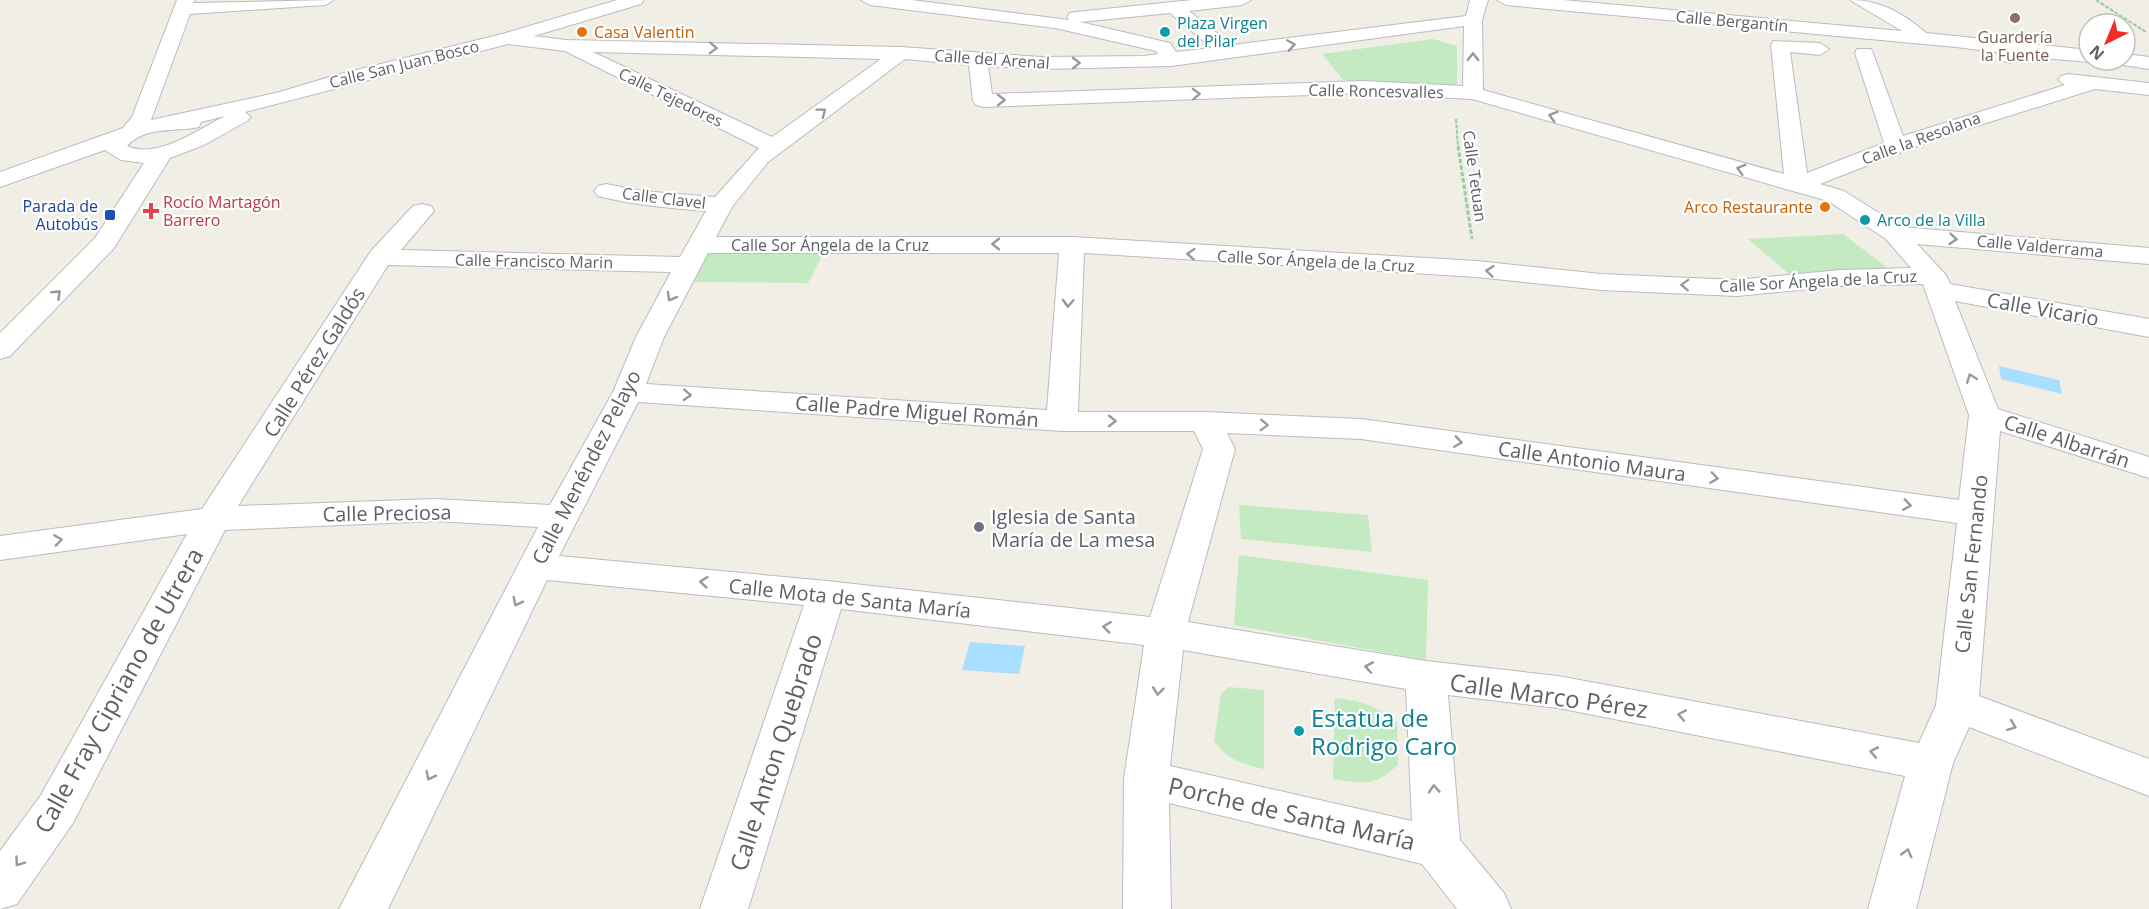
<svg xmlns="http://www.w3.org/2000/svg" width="2149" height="909" font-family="'Open Sans',sans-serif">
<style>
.green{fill:#c4eac1}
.water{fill:#a8deff}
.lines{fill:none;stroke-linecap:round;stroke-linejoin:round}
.minor-casing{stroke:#b8bcc0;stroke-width:2}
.path-far1{stroke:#99cca5;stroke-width:2;stroke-dasharray:4 1.5;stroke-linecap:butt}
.path{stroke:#99cca5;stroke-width:3;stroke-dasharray:4.5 2;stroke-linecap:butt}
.minor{fill:#fff;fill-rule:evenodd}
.oneway{stroke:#96999c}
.education-dot{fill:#8d6e63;stroke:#fff;stroke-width:2}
.food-dot{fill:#e8710a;stroke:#fff;stroke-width:2}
.culture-dot{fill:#0f9aa8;stroke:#fff;stroke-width:2}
.health-dot{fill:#e0444e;stroke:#fff;stroke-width:2}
.transit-dot{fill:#1a4fb4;stroke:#fff;stroke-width:2}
.worship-dot{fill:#6b7280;stroke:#fff;stroke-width:2}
.labels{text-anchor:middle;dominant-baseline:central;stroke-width:4.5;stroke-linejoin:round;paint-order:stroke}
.far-street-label{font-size:16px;fill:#5d6267;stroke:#fff}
.far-culture-label{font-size:16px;fill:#0d838f;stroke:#fff;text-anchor:start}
.far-food-label{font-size:16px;fill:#c56008;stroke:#fff;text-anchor:start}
.far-education-label{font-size:16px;fill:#785e54;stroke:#fff}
.far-health-label{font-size:16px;fill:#be3a42;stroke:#fff;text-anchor:start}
.far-transit-label{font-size:16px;fill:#164399;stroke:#fff;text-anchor:end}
.street-label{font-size:20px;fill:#5d6267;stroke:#fff}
.worship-label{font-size:20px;fill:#5b616d;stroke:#fff;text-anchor:start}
.near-street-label{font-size:24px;fill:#5d6267;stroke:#fff}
.near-culture-label{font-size:24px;fill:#0d838f;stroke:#fff;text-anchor:start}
</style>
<rect width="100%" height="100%" fill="#f1eee6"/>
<path class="green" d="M1433,39L1457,46V87L1343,80L1322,54Z
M1843,234L1889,269L1789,274L1748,239Z
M707,250H825L808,283L692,282Z
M1239,505L1368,515L1372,552L1241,539Z
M1239,555L1428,580L1426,660L1234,625Z
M1228,687L1264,690V769C1243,764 1227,760 1214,741L1221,694Z
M1335,698C1364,701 1374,705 1397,723L1398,765C1373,787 1365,784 1333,779Z"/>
<path class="water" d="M1999,366L2059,380L2062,394L2001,379Z
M970,642L1025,646L1019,674L962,670Z"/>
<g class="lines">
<defs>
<path id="minor" d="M177,0H195L193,3L334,0L325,5L190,14L151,120L276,93L336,75L502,34L617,0H644L641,4L534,36L566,40L901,47L1041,57L1144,56L1158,54L1156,51L1055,28L870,5L861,0H912L1069,20L1067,17L1070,13L1076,12L1192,0H1251L1242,5L1189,11L1232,45L1466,16L1470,0H1488L1482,20L1483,90L1784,174L1771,45L1773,41L1820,43L1829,49L1820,55L1790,52L1807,173L1884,143L1855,53L1857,49H1871L1873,53L1903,136L2065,85L2058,80L2061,76L2068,74L2149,83V95L2095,89L1935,139L1820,184L1844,191L1901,227L2149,248V264L1917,244L1946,275L1950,284L2149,319V337L1955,301L1998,409L2149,457V478L2000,431L1979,696L2149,759V796L1969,727L1953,763L1916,909H1868L1905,776L1558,708L1448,695L1460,840L1504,893L1511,909H1457L1422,864L1169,803L1171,909H1123L1124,779L1144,645L841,609L748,909H700L804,605L547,580L388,909H339L538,527L435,521L225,530L73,823L17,904L0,909V851L41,795L187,534L0,560V536L202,509L371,251L413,206L422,204L431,206L434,211L401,250L680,257L706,211C669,208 633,205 598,196L594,191L598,186L606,184L642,191L715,197L759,148L565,51L508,44L245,112L251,117L247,121L204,145L170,158L114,248L10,356L0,359V333L95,238L144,163L121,160L105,150L0,187V172L123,128L132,117ZM1170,13L1212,48L1176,52L1170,43L1080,22ZM1464,26L1463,86L1363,81L992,94L988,66L1041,69L1171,66ZM593,52L881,59L772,137ZM905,59L969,65L973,101L976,105L983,107L1363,93L1472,99L1828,201L1886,239L1911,268L1840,270L1737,280L1601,274L1477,261L1072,237H716L732,207L768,162ZM225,116C199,129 157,160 127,146C145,126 175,132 199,127L201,122ZM708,253H1059L1047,410L646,384L664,337ZM1084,253L1477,277L1601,290L1737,296L1840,286L1923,284L1969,415L1959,500L1361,419L1206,412H1078ZM388,265L671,272L636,337L613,392L550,505L435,499L238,506ZM638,402L1062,431H1194L1203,449L1150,617L827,581L559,556ZM1227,433L1361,439L1957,523L1936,705L1919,743L1558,676L1426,661L1188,622L1235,449ZM1183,650L1406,689L1412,821L1170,766Z
M1497,0H1563L1902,31L1850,0C1880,0 1903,13 1926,33L2089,50V60H2096L2089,62L2031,57L2010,63L2003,61L2000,57L2003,53L1956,47L1506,5Z
M2125,54L2149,57V69L2117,64L2114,60H2125Z"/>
</defs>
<use href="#minor" class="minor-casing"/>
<path class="path-far1" d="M2096,0L2146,32
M1456,119L1458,147"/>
<path class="path" d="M1458,146L1472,239"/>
<use href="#minor" class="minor"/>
</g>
<defs><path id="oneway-chevron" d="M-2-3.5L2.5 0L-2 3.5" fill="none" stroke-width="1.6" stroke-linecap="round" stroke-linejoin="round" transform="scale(1.5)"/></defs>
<g class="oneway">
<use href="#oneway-chevron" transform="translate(1291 45) rotate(-8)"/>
<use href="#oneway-chevron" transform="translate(713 48) rotate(2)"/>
<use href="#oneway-chevron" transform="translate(1473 57) rotate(-89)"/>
<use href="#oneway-chevron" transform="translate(1076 63) rotate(-1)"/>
<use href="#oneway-chevron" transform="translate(1196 94) rotate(-2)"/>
<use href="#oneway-chevron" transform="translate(1001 100) rotate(-1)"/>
<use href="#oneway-chevron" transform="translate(822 112) rotate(-37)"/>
<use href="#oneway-chevron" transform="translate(1553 116) rotate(-164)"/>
<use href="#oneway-chevron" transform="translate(1741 169) rotate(-164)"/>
<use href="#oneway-chevron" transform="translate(1953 239) rotate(5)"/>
<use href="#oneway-chevron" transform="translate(996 244) rotate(-180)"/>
<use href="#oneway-chevron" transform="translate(1191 254) rotate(-176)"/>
<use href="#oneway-chevron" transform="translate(1490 271) rotate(-174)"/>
<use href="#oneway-chevron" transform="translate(1685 285) rotate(-178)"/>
<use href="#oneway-chevron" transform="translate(57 294) rotate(-43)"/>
<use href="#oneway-chevron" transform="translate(671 297) rotate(119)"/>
<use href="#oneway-chevron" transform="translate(1068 303) rotate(93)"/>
<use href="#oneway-chevron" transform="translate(1971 378) rotate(-111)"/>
<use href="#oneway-chevron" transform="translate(687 395) rotate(3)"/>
<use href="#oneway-chevron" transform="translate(1112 421) rotate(1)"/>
<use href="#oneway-chevron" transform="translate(1264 425) rotate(2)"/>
<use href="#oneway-chevron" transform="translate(1458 442) rotate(8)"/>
<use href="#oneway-chevron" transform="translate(1714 478) rotate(8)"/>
<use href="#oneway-chevron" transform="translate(1907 505) rotate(8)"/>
<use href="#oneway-chevron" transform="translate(58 540) rotate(-8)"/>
<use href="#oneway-chevron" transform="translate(704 582) rotate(-174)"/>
<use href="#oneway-chevron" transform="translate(517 602) rotate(117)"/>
<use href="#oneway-chevron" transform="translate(1107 627) rotate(-173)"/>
<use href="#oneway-chevron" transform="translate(1369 667) rotate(-170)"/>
<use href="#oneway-chevron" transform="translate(1158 691) rotate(97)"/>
<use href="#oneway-chevron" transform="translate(1682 715) rotate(-169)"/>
<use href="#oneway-chevron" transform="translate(2012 726) rotate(21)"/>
<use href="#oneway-chevron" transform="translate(1874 752) rotate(-169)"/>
<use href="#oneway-chevron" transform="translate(430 776) rotate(117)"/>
<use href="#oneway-chevron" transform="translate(1434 789) rotate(-94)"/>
<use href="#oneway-chevron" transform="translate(1907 853) rotate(-75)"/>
<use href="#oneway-chevron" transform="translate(19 862) rotate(125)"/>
</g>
<circle class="education-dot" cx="2015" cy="18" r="6"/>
<g class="food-dot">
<circle cx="582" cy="32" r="6"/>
<circle cx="1825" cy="207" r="6"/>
</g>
<g class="culture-dot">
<circle cx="1165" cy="32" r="6"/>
<circle cx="1865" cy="220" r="6"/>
<circle cx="1299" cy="731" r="6"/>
</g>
<path class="health-dot" d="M148 202h6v6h6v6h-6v6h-6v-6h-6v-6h6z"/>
<rect class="transit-dot" x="104" y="209" width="12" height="12" rx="3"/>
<circle class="worship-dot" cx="979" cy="527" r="6"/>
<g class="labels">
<g class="far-street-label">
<text transform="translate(1732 21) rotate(5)">Calle Bergantín</text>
<text transform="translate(992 59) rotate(4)">Calle del Arenal</text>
<text transform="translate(404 64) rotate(-14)">Calle San Juan Bosco</text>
<text transform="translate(1376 91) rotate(1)">Calle Roncesvalles</text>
<text transform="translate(671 97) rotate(26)">Calle Tejedores</text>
<text transform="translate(1921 138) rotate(-20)">Calle la Resolana</text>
<text transform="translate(1475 176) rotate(82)">Calle Tetuan</text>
<text transform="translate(664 198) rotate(7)">Calle Clavel</text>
<text x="830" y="245">Calle Sor Ángela de la Cruz</text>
<text transform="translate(2040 246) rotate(5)">Calle Valderrama</text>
<text transform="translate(534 261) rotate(1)">Calle Francisco Marin</text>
<text transform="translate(1316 261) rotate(3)">Calle Sor Ángela de la Cruz</text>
<text transform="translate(1818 281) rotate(-3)">Calle Sor Ángela de la Cruz</text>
</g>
<g class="far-culture-label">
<text x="1177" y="23">Plaza Virgen<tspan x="1177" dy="18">del Pilar</tspan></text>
<text x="1877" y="220">Arco de la Villa</text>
</g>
<g class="far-food-label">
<text x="594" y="32">Casa Valentin</text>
<text x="1813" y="207" text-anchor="end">Arco Restaurante</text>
</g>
<g class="far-education-label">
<text x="2015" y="37">Guardería<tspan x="2015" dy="18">la Fuente</tspan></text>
</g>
<g class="far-health-label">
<text x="163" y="202">Rocío Martagón<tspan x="163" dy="18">Barrero</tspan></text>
</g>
<g class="far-transit-label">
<text x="98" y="206">Parada de<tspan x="98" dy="18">Autobús</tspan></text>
</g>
<g class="street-label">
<text transform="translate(2043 309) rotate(10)">Calle Vicario</text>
<text transform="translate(314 362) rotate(-58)">Calle Pérez Galdós</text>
<text transform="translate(917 411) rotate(4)">Calle Padre Miguel Román</text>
<text transform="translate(2067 441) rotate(18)">Calle Albarrán</text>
<text transform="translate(1592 461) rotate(8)">Calle Antonio Maura</text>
<text transform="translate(586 467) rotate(-63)">Calle Menéndez Pelayo</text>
<text transform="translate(387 513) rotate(-1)">Calle Preciosa</text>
<text transform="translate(1971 564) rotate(-84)">Calle San Fernando</text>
<text transform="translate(850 598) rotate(6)">Calle Mota de Santa María</text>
</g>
<g class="worship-label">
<text x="991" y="516">Iglesia de Santa<tspan x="991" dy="23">María de La mesa</tspan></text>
</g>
<g class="near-street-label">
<text transform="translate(118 690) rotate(-61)">Calle Fray Cipriano de Utrera</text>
<text transform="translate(1549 695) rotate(8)">Calle Marco Pérez</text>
<text transform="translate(775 752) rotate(-72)">Calle Anton Quebrado</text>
<text transform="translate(1292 813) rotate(13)">Porche de Santa María</text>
</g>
<g class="near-culture-label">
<text x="1311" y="717">Estatua de<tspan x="1311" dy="28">Rodrigo Caro</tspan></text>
</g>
</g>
<g transform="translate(2107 42) rotate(223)"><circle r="28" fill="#ffffff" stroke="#bec0c2" stroke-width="1.5"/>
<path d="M0-4.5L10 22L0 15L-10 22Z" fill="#f52b28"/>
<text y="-9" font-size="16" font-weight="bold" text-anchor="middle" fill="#5d6267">N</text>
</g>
</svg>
